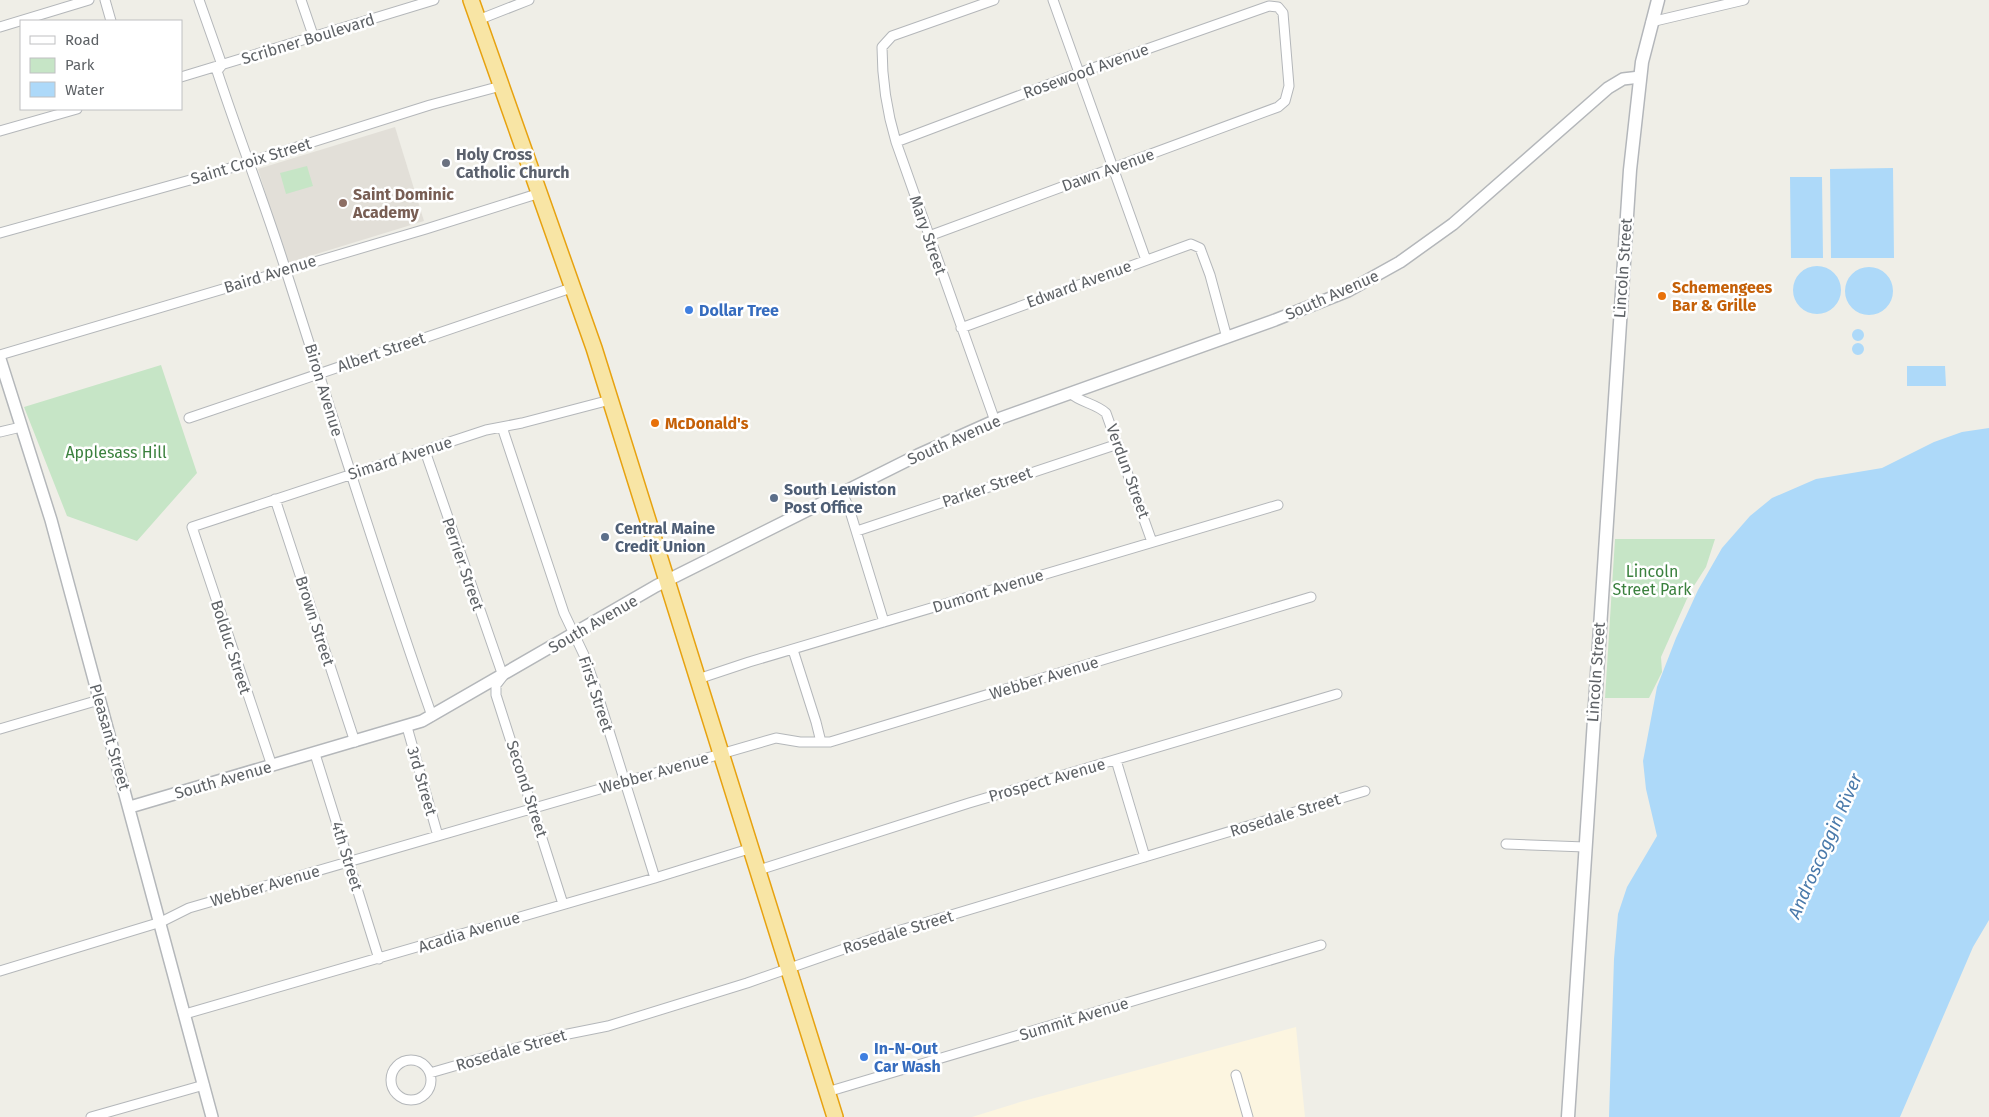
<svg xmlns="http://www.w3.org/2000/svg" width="1989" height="1117" font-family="'Fira Sans',sans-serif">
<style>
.commercial{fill:#fcf5e0}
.education{fill:#e2dfd8}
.green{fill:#c6e5c6}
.water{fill:#add9f9}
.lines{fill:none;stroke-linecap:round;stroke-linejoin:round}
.minor-casing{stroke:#b4b7ba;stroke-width:11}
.tertiary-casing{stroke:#b4b7ba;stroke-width:14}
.secondary-casing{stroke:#b3b6ba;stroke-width:15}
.trunk-casing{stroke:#e7a210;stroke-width:18}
.minor{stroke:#fff;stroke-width:9}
.tertiary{stroke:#fff;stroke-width:11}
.secondary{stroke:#fff;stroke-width:12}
.trunk{stroke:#f8e5a5;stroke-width:15}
.worship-dot{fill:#6b7280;stroke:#fff;stroke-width:2}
.education-dot{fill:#8d6e63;stroke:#fff;stroke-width:2}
.food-dot{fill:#e8710a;stroke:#fff;stroke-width:2}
.shop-dot{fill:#3f7fe0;stroke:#fff;stroke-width:2}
.service-dot{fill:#5c6f8a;stroke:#fff;stroke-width:2}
.labels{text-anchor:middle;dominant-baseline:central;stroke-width:5;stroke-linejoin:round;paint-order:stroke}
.street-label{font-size:16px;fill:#5e6266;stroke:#fff}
.worship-label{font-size:16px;font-weight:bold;fill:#5b616d;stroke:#fff;text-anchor:start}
.education-label{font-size:16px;font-weight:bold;fill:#785e54;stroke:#fff;text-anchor:start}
.food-label{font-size:16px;font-weight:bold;fill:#c56008;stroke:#fff;text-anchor:start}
.shop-label{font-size:16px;font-weight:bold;fill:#366cbe;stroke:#fff;text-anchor:start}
.park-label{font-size:16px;fill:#3b813e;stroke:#fff}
.service-label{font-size:16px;font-weight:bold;fill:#4e5e75;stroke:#fff;text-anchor:start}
.water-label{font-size:18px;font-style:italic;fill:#4a7aab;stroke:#fff}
</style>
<rect width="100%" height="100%" fill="#efeee7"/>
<path class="commercial" d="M1296,1027L1305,1117H972L1020,1102Z"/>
<path class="education" d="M395,127L424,221L287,263L258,169Z"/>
<path class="green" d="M307,166L313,186L286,194L280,173Z
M161,365L197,473L137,541L67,516L24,407Z
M1615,539H1715L1706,567L1690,592L1661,657L1662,672L1649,698H1605Z"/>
<path class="water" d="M1893,168L1894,258H1831L1830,169Z
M1790,177H1822L1823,258H1791Z
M1793 290a24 24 0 1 1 48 0a24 24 0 1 1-48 0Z
M1845 291a24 24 0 1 1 48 0a24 24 0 1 1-48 0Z
M1852 335a6 6 0 1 1 12 0a6 6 0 1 1-12 0Z
M1852 349a6 6 0 1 1 12 0a6 6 0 1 1-12 0Z
M1907,366H1945L1946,386H1907Z
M1989,428V920L1973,947L1900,1117H1609L1614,959L1618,914L1627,887L1657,836L1646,789L1643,761L1657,687L1676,638L1698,590L1722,548L1750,516L1772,498L1816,479L1882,468L1934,442L1962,432Z"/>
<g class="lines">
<defs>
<path id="minor" d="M105,0L111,21
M199,0L222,65L217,71C239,138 265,204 286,271C334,420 380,569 432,716
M301,0L314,38
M994,0L892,36L882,47C882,78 887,112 896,142L995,421
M1053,0L1146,260
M478,20L529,0
M1651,22L1744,0
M0,27L89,0
M181,77L434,0
M0,131L77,109
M896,142L1079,73L1269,6L1278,7L1283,13L1289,86L1285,101L1278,107L929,236
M0,233L208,175L430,105L501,86
M961,328L1191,244L1200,248L1210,275L1227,338
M0,355L426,229L540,193
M1070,393C1081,403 1095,403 1106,413L1152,542
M189,418L574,287
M502,427L564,613L584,655L594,683L655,878
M0,432L21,427
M425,451L503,676L496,685V695L563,904
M842,493L849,508L884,622
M275,499L355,742
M857,531L1118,444
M793,650L816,722L821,742
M698,679L749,662L1278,505
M407,727L438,836
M0,729L99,700
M315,754L379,959
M1116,760L1145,857
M272,766L192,527L486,430L522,423L610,400
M1506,844L1585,847
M759,870L969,803L1337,694
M0,971L161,922L189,908L776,738L800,742H830L1311,597
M185,1014L655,878L752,848
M391 1080a20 20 0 1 1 40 0a20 20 0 1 1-40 0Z
M430,1073L558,1036L608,1026L747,983L881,936L1365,791
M1236,1075L1248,1117
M827,1092L1321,945
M91,1117L204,1085"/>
<path id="tertiary" d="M0,359L51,520L212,1117
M130,807L422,721L656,586L918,455L1001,418L1275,320L1348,291L1400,262L1453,224L1608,88L1623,79L1640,77"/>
<path id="secondary" d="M1568,1117L1630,170L1642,62L1658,0"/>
<path id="trunk" d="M471,0L594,348L835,1117"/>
</defs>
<use href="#minor" class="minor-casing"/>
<use href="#tertiary" class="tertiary-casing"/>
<use href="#secondary" class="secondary-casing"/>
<use href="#trunk" class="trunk-casing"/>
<use href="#minor" class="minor"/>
<use href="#tertiary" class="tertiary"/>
<use href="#secondary" class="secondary"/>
<use href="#trunk" class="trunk"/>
</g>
<circle class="worship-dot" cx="446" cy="163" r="5"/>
<circle class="education-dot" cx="343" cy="203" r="5"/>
<g class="food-dot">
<circle cx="1662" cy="296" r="5"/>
<circle cx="655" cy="423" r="5"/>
</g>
<g class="shop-dot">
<circle cx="689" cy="310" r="5"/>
<circle cx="864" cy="1057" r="5"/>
</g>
<g class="service-dot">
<circle cx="774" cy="498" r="5"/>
<circle cx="605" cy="537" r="5"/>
</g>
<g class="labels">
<g class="street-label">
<text transform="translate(308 39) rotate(-17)">Scribner Boulevard</text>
<text transform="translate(1086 71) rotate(-20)">Rosewood Avenue</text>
<text transform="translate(251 161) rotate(-17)">Saint Croix Street</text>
<text transform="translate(1108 170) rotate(-20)">Dawn Avenue</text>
<text transform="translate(928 235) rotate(71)">Mary Street</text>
<text transform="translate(1623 268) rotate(-86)">Lincoln Street</text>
<text transform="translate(270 274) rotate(-17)">Baird Avenue</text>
<text transform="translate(1079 284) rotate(-20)">Edward Avenue</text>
<text transform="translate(1332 295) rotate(-24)">South Avenue</text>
<text transform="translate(381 352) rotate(-19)">Albert Street</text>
<text transform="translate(324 390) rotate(73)">Biron Avenue</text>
<text transform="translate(954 440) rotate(-24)">South Avenue</text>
<text transform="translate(400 458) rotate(-18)">Simard Avenue</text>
<text transform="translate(1128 471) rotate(70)">Verdun Street</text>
<text transform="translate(987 487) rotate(-19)">Parker Street</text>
<text transform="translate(463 564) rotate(71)">Perrier Street</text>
<text transform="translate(988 591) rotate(-17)">Dumont Avenue</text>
<text transform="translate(315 621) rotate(72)">Brown Street</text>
<text transform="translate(593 624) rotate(-30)">South Avenue</text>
<text transform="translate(231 647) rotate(72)">Bolduc Street</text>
<text transform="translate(1596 672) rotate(-86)">Lincoln Street</text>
<text transform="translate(1044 678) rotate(-17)">Webber Avenue</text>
<text transform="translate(596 694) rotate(72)">First Street</text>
<text transform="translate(110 737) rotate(74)">Pleasant Street</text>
<text transform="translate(654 773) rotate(-16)">Webber Avenue</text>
<text transform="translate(223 780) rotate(-16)">South Avenue</text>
<text transform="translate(1047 780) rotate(-16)">Prospect Avenue</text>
<text transform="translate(422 781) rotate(74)">3rd Street</text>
<text transform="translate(527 789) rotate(72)">Second Street</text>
<text transform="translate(1285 815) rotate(-17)">Rosedale Street</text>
<text transform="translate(347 856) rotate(73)">4th Street</text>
<text transform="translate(265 886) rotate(-16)">Webber Avenue</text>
<text transform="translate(469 932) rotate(-17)">Acadia Avenue</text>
<text transform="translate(898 932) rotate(-17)">Rosedale Street</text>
<text transform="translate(1074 1019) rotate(-17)">Summit Avenue</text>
<text transform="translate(511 1050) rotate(-16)">Rosedale Street</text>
</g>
<g class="worship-label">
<text x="456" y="154">Holy Cross<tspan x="456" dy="18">Catholic Church</tspan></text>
</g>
<g class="education-label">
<text x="353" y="194">Saint Dominic<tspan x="353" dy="18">Academy</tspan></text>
</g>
<g class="food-label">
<text x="1672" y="287">Schemengees<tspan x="1672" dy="18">Bar &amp; Grille</tspan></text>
<text x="665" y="423">McDonald's</text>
</g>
<g class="shop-label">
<text x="699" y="310">Dollar Tree</text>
<text x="874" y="1048">In-N-Out<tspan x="874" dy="18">Car Wash</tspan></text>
</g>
<g class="park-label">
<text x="116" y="452">Applesass Hill</text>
<text x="1652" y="571">Lincoln<tspan x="1652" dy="18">Street Park</tspan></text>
</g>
<g class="service-label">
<text x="784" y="489">South Lewiston<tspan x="784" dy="18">Post Office</tspan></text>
<text x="615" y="528">Central Maine<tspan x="615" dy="18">Credit Union</tspan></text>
</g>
<g class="water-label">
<text transform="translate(1825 846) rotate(-66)">Androscoggin River</text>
</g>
</g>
<rect x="20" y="20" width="162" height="90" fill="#ffffff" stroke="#bfc0c2"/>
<rect x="30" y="36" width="25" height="8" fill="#ffffff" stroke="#bfc0c2"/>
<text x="65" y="45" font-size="15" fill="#5e6266">Road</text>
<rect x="30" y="58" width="25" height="15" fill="#c6e5c6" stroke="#bfc0c2"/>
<text x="65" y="70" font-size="15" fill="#5e6266">Park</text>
<rect x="30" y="82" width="25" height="15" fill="#add9f9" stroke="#bfc0c2"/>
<text x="65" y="95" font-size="15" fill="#5e6266">Water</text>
</svg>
